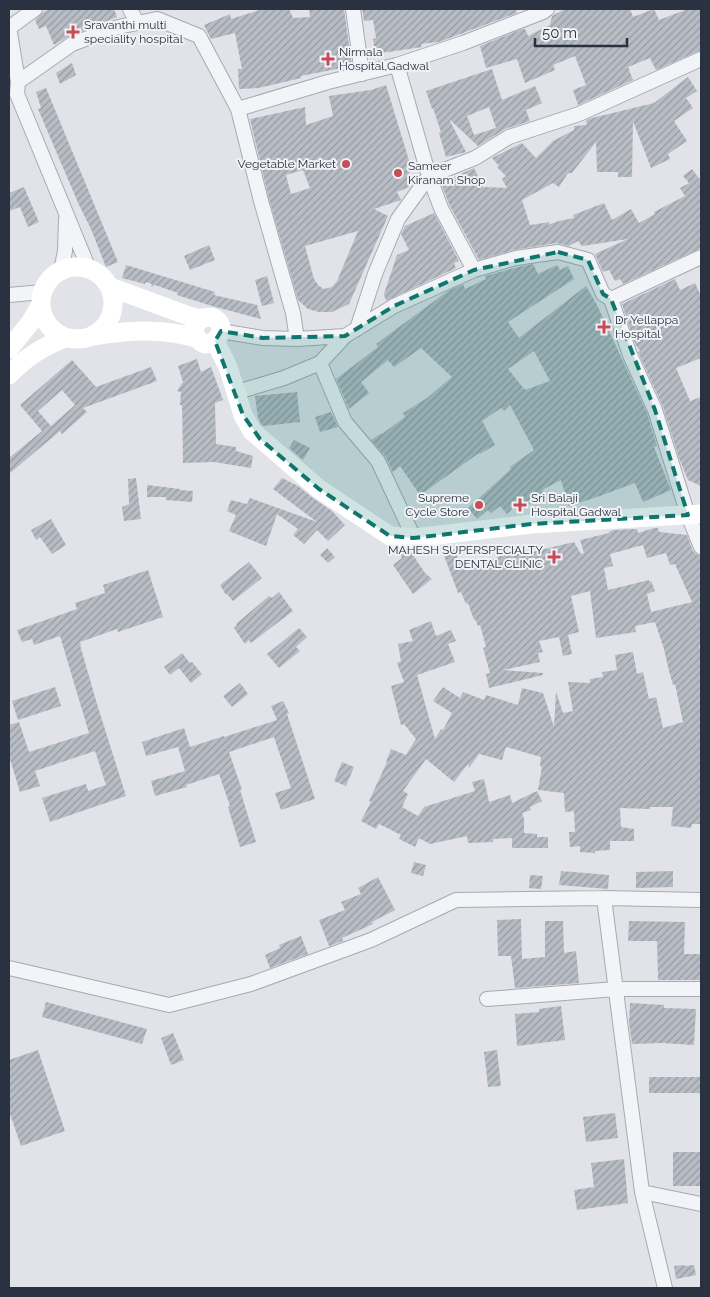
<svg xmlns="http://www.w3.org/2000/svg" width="710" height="1297" font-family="Raleway,sans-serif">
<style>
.building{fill:url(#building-hatch);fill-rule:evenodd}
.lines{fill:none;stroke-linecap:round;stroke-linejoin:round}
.street-casing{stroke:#a6aab3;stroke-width:16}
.street{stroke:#f3f4f7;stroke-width:14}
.secondary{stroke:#fff;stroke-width:19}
.marked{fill:#0f766e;fill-opacity:0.2;stroke:#0f766e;stroke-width:4;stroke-dasharray:10 6;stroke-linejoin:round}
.poi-dot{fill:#c84b59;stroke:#f0f2f6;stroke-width:2}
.labels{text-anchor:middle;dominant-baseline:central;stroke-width:4;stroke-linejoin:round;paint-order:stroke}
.poi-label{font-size:12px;fill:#2a3140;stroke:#f0f2f6;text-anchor:start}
</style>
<defs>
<pattern id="building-hatch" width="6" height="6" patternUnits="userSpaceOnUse" patternTransform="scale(1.25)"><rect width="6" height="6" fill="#b8bdc5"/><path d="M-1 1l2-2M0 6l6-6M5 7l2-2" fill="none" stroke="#969aa1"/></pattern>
</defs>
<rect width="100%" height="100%" fill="#e1e3e9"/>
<path class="building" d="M50,9H114L117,17L69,36L54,45L46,26L39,29L35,20L43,12Z
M263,9H289L293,18L310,17L309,9H344L352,66L301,76V78L259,88L239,89L238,69H242L235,33L211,39L204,25L230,14L231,19Z
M362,9H516L517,13L439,42L421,44L422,47L375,54L373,39L376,38L373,20L364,21Z
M565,9H630L633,17L654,9L659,20L688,9H701V50L656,70L650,58L628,67L633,80L578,105L573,90L586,85L575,56L553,65L555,70L525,83L517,59L486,68L480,46L522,29H525L528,36L550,25L552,16Z
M72,63L76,75L60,84L56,73Z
M492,69L502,100L535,86L542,103L526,110L530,121L505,129L478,146L449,119L466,152L446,157L439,133L441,132L433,108L432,109L426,91ZM489,107L496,128L474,135L467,116Z
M688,77L697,91L686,98L693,108L674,121L687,141L668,154L670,159L651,168L633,121L632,177H618V172H597L596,142L572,173H568L559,187L553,183L522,200L530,225L550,222L547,225L559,221L574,218L573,215L604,203L612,220L631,209L639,223L655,214L654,212L685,196L680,188L689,183L683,176L692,169L701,181V248L623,284L620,279L615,281L609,270L603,272L595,254L628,239L582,246L578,241L569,246L557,243L514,250L479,260L449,204L441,183L474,168L483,187L507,188L502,179L506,176L497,167L499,166L492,158L522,143L536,158L553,141L574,130V126L587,125L586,121L588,119L654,103Z
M386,85L411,167L407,181L409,187L397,192L401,200L374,209L388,216L349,304L332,312H319L308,309L298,300L269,199L250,119L305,107L306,125L333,116L329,96L371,90ZM303,170L310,188L291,194L286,175ZM358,231L337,281L332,287L324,289L319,286L314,279L305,246Z
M46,88L118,262L106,267L91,229L79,205L38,109L41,108L36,92Z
M24,187L39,222L28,227L20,207L9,211V193Z
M434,213L459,261L454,263L456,268L386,301L384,294L397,255L409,250L401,234L405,226Z
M209,245L215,260L190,270L184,256Z
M533,264L538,274L557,265L560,270L568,266L574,279L508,322L519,338L586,286L596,303L647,413L657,446L654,447L671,490L643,502L635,483L597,497L569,506L561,480L542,490L544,493L529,502L531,503L520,512L515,506L507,514L500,506L491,513L488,510L477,519L468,508L511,469L510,467L534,450L510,405L504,411L501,408L482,421L495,445L480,454L479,453L420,495L400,466L393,472L385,456L371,440L382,433V434L405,417L403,413L427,398L452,377L421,348L394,367L388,360L361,382L369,393L349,409L336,379L378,347L376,344L448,291L463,284L465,289L486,279L485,276L518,267ZM534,351L550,381L525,390L508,369Z
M126,265L215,292L214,295L257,305L261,319L212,306L177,295L178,293L155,285L151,287L152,284L146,282L145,284L122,278Z
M267,276L274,303L262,306L255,280Z
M675,279L680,290L695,283L701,296V358L676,368L690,401L701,397V486L688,480L679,458L663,407L638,352L640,351L635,344L622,304Z
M197,359L201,372L211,367L223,400L215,403L216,444L236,447V451L253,456L251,468L214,462L183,463L182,405H180L181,392L177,391L183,382L178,366Z
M72,360L96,387L151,367L157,381L83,408L87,412L62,434L60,431L9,474V458L42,431L20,405ZM62,390L75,405L51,426L38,411Z
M297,392L300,422L263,426L261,424L258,418L255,396Z
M331,412L338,427L320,432L315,417Z
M294,440L310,448L303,460L289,448Z
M136,478L141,519L124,521L122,507L129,504L128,479Z
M282,478L298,486L313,498L332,511L345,525L328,541L317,530L304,544L293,535L298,529L277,514L266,546L229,531L236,515L227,511L231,500L247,504L250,498L317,522L273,489Z
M147,485L180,489V490L193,491L192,502L166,500V497H147Z
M51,519L66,545L52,554L40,537L36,540L31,530Z
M654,528H658L659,532L687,535L693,551L696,554L701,556V645H699L701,655V824H692L691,828L671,826L673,807H650V809L620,808L621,827L634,829V841H610V850L595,851V853L580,852V846L570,847L569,832H575L574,811L565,812L564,793L538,790L542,767L540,766L541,757L506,747L502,760L479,754L469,768L468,764L454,782L426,759L403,791L408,794L402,807L418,816L424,807L475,791L472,782L484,779L489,802L510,795L512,803L537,791L542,801L530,807L531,810L522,813L524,819V833L537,834V837H548V848H512V838L493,839V842L468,843L467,836L430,844L419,838L415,847L399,839L401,835L379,824L376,829L361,821L371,802L369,801L387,762H386L391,749L406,755L416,739L404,724L401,725L391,686L404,682L397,663L401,661L398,644L413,641L409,630L431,621L436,636L451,630L456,641L448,644L455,662L417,675L435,739L441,729L443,730L452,713L433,701L443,687L460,698L463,692L484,700L486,695L518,705L522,688L543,693L554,727L556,692L563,713L573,711L568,682L590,683V679L603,677L602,672L617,670L615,655L633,652L637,674L643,672L649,699L656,697L663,728L683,722L675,684L673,685L669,671L664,649L655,622L635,626L636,632L596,638L590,591L571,596L579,632L568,635L572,654L563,656L559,637L539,641L543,652L538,653L540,662L503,670L543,673V675L489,688L486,674L490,673L483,648L486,647L480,625L478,626L475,619L474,620L468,603L466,604L461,592L458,593L443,553L455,549L459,562L469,558L472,567L522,548L524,554L574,542L581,554L584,553L580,540L609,533V532L613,530L637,529L638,533ZM643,545L647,558L666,553L670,565L675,564L692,602L651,612L647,594L655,591L651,581L649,582V580L608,590L604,568L613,566L610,554Z
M327,548L335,557L328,563L320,555Z
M409,549L425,573L432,579L413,594L393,565L402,558L400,555Z
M249,562L262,578L233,601L227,594L226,595L220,585Z
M148,570L163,617L118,632L117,629L80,642L81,645H80L97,704L126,796L50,822L42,798L86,784L88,791L106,785L95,751L35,771L40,786L20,792L9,756V725L19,722L29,752L89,733L60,636L34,645L32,639L22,642L17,630L77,609L75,603L105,593L103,585Z
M279,592L293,611L251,643L249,640L245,644L234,628L237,625L236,624L269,596L272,598Z
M299,628L307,637L296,647L300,651L279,668L267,654Z
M182,653L190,663L192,662L202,674L191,683L179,668L170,675L164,667Z
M240,683L248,694L232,707L223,696Z
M55,687L61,706L18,720L12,701Z
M283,701L289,713L287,714L315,799L281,810L275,793L291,788L274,737L229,752L242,790H240L256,842L240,847L228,807L230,806L219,774L186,785L187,787L155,796L151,781L185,771L178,747L146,756L142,742L184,728L190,747L224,736V737L277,720L271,706Z
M342,762L354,767L346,786L334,781Z
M414,862L426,865L423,876L411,873Z
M561,871L609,875L608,889L559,885Z
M673,871V887L636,888V872Z
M530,875L543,876L541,889L529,888Z
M378,877L395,910L372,922L373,924L342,938L343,941L329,946L319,920L345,910L341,902L361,894L358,888Z
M521,919L522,959L545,957V921H563L564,953L576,951L579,983L515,988L511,956H498L497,920Z
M629,921L685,922L684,954H701V980H658L657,941H628Z
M301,936L308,954L270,968L265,955L280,948L279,945Z
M46,1002L147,1029L142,1044L42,1017Z
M630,1003L664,1005V1008L696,1009L694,1045L662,1043L632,1044L629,1022Z
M561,1006L565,1040L517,1046L515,1014L539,1012V1009Z
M173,1033L184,1060L171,1065L161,1038Z
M38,1050L65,1131L21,1146L9,1111V1060Z
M497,1050L501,1086L488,1087L484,1052Z
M649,1077H701V1093H649Z
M615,1113L618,1138L586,1142L583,1117Z
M673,1152H701V1186H673Z
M624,1159L628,1203L577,1210L574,1190L594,1187L591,1163Z
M684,1265V1266L694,1265L696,1275L676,1279L674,1266Z"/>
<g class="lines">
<defs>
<path id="street" d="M130,9L137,23
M353,9L362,74
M9,26L18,82L17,94L89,269
M9,28L35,9
M397,65L463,43L543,12L547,9
M18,82L72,44L118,27L157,19L199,36L238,109L261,201L293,313L297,339L263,338L221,331
M238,109L328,82L397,65L429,176L441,208L474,270L394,306L345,336L297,339
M474,270L516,258L558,252L588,260L603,294L611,299L630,355L655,410L688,515L701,547
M61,271L65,251L66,219
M9,295L42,292
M611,299L701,257
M357,329L375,274L398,219L429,176L475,158L509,137L579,114L701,59
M345,336L320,363L345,422L378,461L414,538
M237,392L284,378L320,363
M604,898L642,1192L701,1204
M9,968L169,1005L251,984L371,940L456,900L604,898L701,900
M487,999L616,989H701
M642,1192L665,1288"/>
</defs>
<use href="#street" class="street-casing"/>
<use href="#street" class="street"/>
<path class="secondary" d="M41 303a36 36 0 1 1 72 0a36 36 0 1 1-72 0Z
M110,287L189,316C193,317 198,319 202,318C206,318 209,316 214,318C228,326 219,343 205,344C193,339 191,327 201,319
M93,336C130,330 160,328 197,338
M215,341L228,367L243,415L252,431L319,489L390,536L414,538L531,524L701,514
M9,349L30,323L40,306
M9,375C25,358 43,346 65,338"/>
</g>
<path class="marked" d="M558,252L588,260L603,294L611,299L655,410L688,515L531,524L414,538L390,536L319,489L260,439L243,415L215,341L221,331L263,338L345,336L394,306L474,270Z"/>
<g class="poi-dot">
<path d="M70.5 24.5h5v5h5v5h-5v5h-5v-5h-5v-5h5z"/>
<path d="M325.5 51.5h5v5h5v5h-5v5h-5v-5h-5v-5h5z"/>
<circle cx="346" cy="164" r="5"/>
<circle cx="398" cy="173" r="5"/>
<path d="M601.5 319.5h5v5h5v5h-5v5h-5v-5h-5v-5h5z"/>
<circle cx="479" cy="505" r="5"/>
<path d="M517.5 497.5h5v5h5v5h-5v5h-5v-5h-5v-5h5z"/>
<path d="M551.5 549.5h5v5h5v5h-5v5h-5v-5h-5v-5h5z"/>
</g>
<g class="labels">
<g class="poi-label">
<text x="84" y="25">Sravanthi multi<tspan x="84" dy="14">speciality hospital</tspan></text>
<text x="339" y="52">Nirmala<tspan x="339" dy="14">Hospital,Gadwal</tspan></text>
<text x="336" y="164" text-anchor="end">Vegetable Market</text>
<text x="408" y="166">Sameer<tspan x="408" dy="14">Kiranam Shop</tspan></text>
<text x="615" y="320">Dr Yellappa<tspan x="615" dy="14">Hospital</tspan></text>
<text x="469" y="498" text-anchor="end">Supreme<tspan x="469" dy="14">Cycle Store</tspan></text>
<text x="531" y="498">Sri Balaji<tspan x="531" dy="14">Hospital,Gadwal</tspan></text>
<text x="543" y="550" text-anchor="end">MAHESH SUPERSPECIALTY<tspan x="543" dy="14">DENTAL CLINIC</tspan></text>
</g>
</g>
<rect width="710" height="1297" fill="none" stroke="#2a3140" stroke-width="20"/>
<path d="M535 38v8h92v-8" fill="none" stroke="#2a3140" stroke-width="2.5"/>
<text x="542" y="38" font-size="15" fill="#2a3140" stroke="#f0f2f6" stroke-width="4" paint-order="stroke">50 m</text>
</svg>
